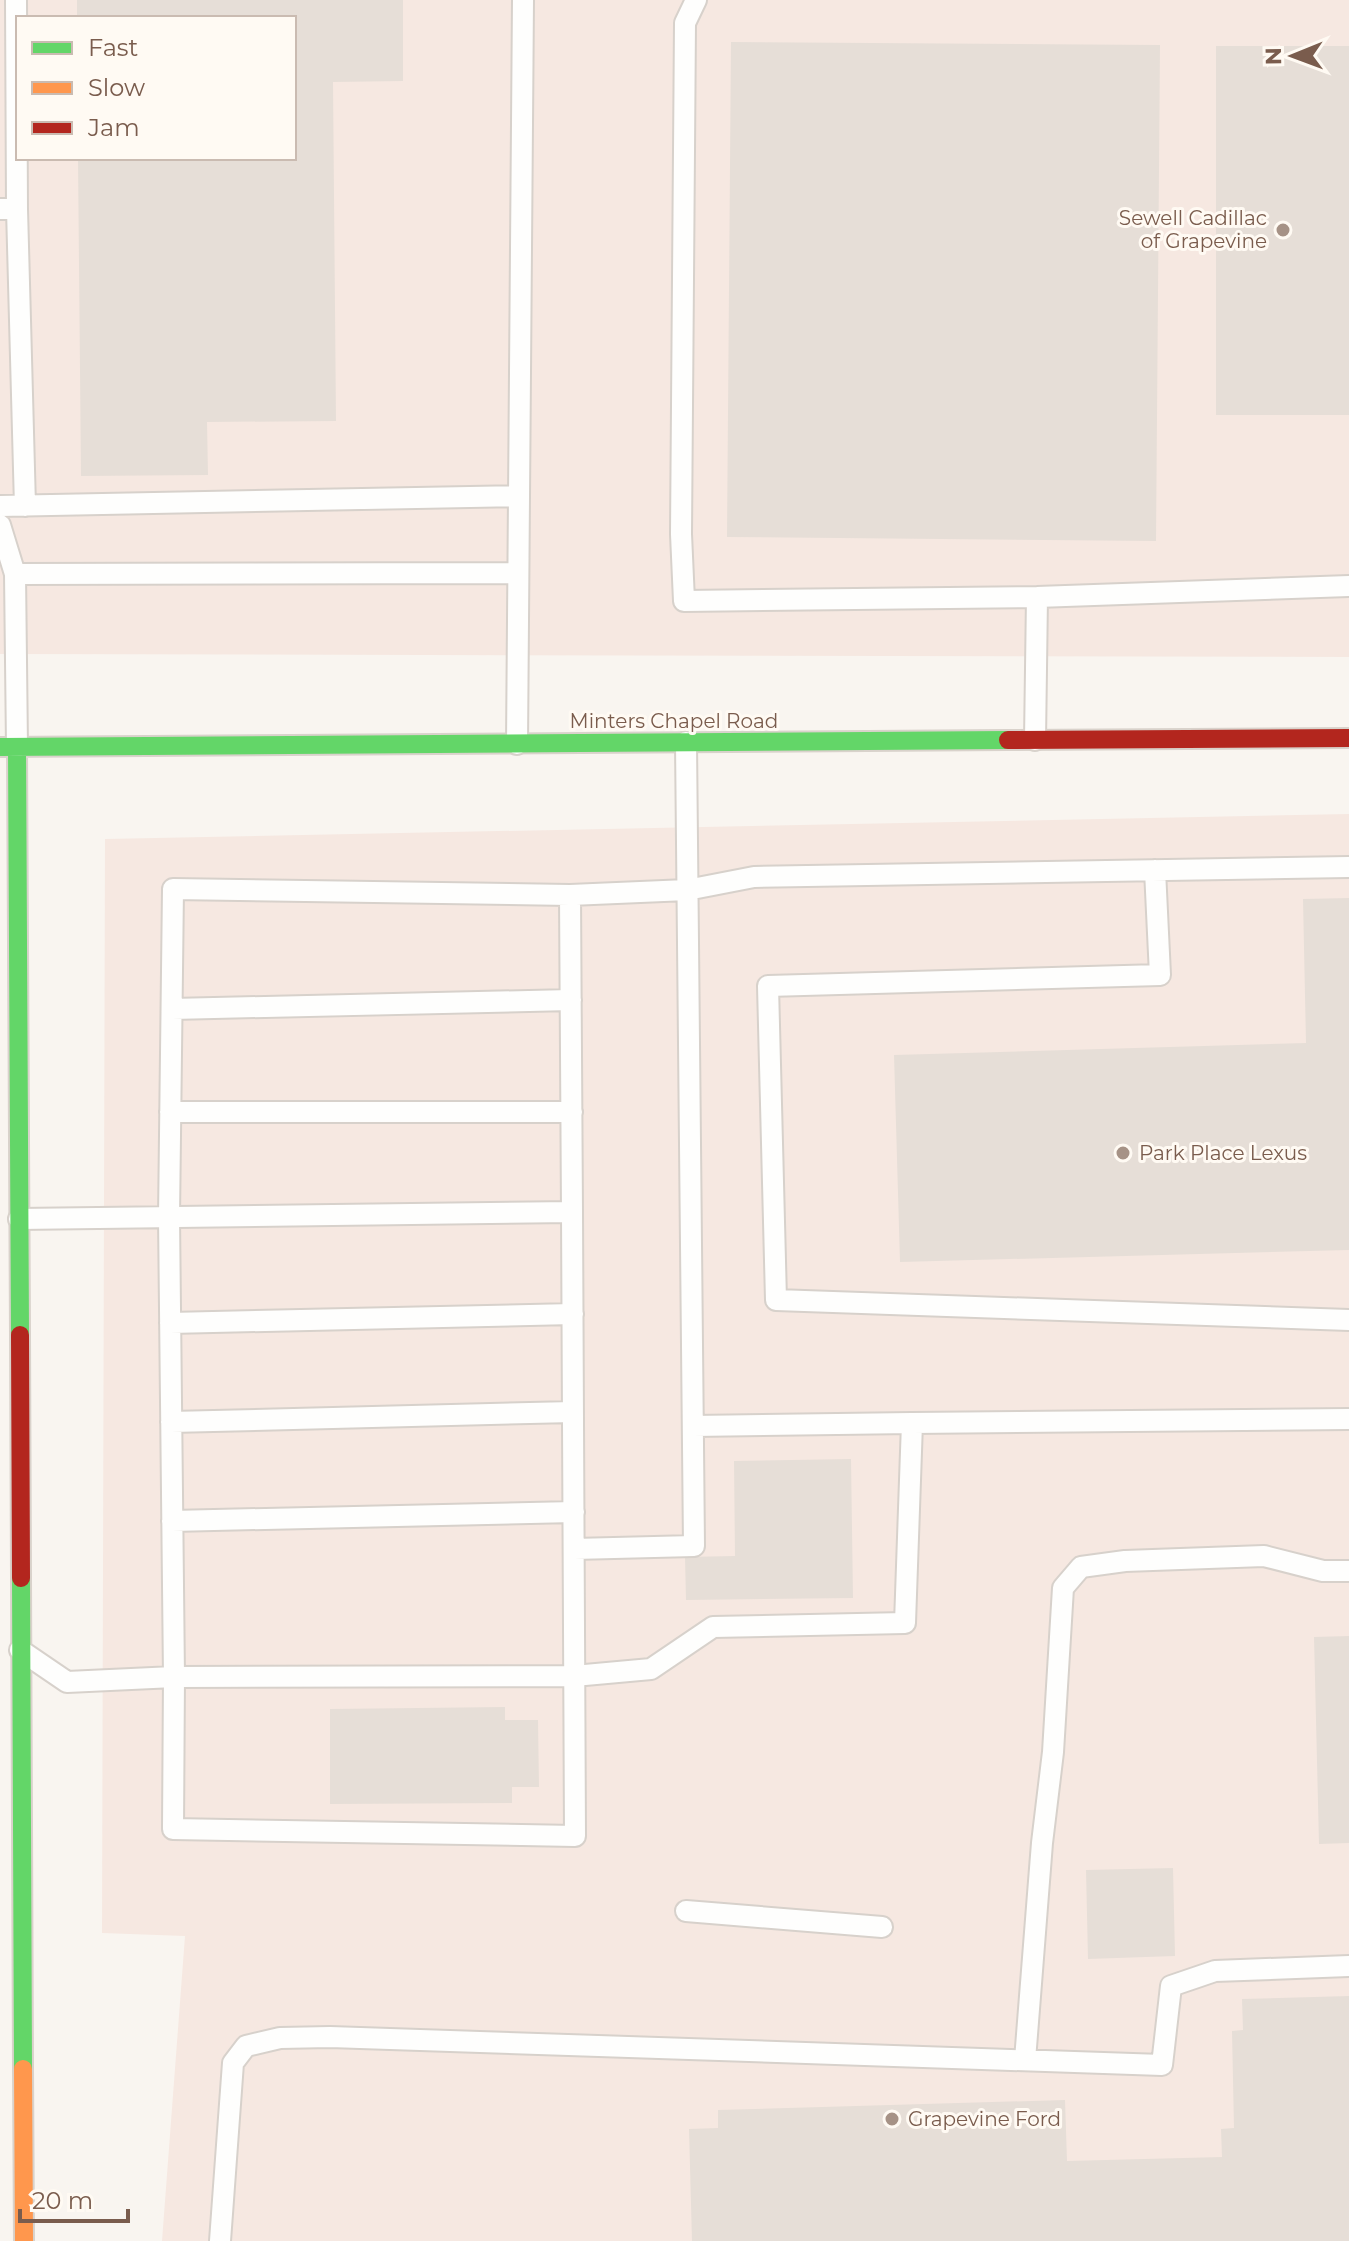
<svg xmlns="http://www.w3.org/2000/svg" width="1349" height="2241" font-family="Montserrat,sans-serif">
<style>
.commercial{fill:#f6e8e1;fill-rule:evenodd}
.building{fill:#e6ded7}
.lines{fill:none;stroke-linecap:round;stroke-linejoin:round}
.lane-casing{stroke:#d7d1cb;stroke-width:24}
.fast-casing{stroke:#d9d2cb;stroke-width:22}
.slow-casing{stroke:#d9d2cb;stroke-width:22}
.jam-casing{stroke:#d9d2cb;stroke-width:22}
.lane{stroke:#fefefd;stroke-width:20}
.fast{stroke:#63d668;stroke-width:18}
.slow{stroke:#ff974d;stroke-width:18}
.jam{stroke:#b3261e;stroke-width:18}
.poi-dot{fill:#a69286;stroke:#fffaf3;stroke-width:3}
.labels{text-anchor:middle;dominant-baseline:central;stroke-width:6;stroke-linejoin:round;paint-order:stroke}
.poi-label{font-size:20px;fill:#7a5c4d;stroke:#fffaf3;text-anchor:start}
.street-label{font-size:20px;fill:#7a5c4d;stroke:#fffaf3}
</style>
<rect width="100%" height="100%" fill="#f9f5f0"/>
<path class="commercial" d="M0,0H1349V657L0,654ZM18,18H294V158H18Z
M1349,814V2241H162L185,1936L102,1933L105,839Z"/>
<path class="building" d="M77,0H403V81L333,82L336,421L207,422L208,475L81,476L78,158H294V18H77Z
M731,42L1160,45L1156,541L727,537Z
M1216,46H1349V415H1216Z
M1349,898V1250L900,1262L894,1055L1306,1043L1303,899Z
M851,1459L853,1598L686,1600L685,1557L735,1556L734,1461Z
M1349,1636V1843L1319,1844L1314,1637Z
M505,1707V1720H538L539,1787H512V1803L330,1804V1709Z
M1173,1868L1175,1956L1088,1959L1086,1870Z
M1349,1996V2241H692L689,2129L718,2128V2110L1065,2100L1067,2161L1222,2157L1221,2129L1234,2128L1232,2031L1243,2030L1242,1999Z"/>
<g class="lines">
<defs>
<path id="lane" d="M16,0L17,209
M696,0L685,23L681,534L684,601L1037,597L1349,586
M0,209H17L25,506
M0,506L518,496
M0,525L15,574L17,747
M15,574L517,573
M1035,740L1037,597
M517,744L523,0
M1155,870L1160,975L768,986L776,1300L1349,1320
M570,895L687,890L754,877L1349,867
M172,1009L571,1000
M170,1112H572
M572,1212L570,895L173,889L169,1217L174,1677L574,1676L651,1669L713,1627L905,1623L912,1423L693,1426
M19,1219L572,1212L575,1836L173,1829L174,1677L67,1682L20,1650
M170,1323L573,1314
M171,1422L573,1412
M912,1423L1349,1419
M172,1521L574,1512
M574,1549L694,1546L686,742
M686,1911L882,1927
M1025,2060L1042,1843L1053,1752L1063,1588L1081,1567L1125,1561L1264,1556L1323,1571H1349
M220,2241L233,2063L246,2046L280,2038L330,2037L1162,2065L1171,1986L1215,1971L1349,1966"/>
<path id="fast" d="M0,747L1008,740
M17,747L20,1335
M21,1578L23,2069"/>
<path id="slow" d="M23,2069L24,2241"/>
<path id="jam" d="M1008,740L1349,738
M20,1335L21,1578"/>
</defs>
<use href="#lane" class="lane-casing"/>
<use href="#fast" class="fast-casing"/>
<use href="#slow" class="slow-casing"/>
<use href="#jam" class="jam-casing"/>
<use href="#lane" class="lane"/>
<use href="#fast" class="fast"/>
<use href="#slow" class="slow"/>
<use href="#jam" class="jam"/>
</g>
<g class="poi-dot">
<circle cx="1283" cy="230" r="8"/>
<circle cx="1123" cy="1153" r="8"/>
<circle cx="892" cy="2119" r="8"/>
</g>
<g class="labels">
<g class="poi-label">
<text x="1267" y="218" text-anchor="end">Sewell Cadillac<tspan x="1267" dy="23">of Grapevine</tspan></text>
<text x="1139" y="1153">Park Place Lexus</text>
<text x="908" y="2119">Grapevine Ford</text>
</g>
<g class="street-label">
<text x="674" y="721">Minters Chapel Road</text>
</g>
</g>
<rect x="16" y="16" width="280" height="144" fill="#fffaf3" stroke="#cabbb1" stroke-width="2"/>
<rect x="32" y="42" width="40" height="12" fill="#63d668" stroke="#cabbb1" stroke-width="2"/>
<text x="88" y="56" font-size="24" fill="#7a5c4d">Fast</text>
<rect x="32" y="82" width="40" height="12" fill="#ff974d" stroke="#cabbb1" stroke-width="2"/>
<text x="88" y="96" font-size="24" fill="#7a5c4d">Slow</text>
<rect x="32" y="122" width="40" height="12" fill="#b3261e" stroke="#cabbb1" stroke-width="2"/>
<text x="88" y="136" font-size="24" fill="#7a5c4d">Jam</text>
<g transform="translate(1293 56) rotate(269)" stroke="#fffaf3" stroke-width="6" paint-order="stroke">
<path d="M0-6L14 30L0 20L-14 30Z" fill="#7a5c4d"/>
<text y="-12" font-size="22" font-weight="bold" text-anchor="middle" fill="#7a5c4d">N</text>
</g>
<path d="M20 2209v12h108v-12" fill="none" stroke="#7a5c4d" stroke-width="4"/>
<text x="32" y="2209" font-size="24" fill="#7a5c4d" stroke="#fffaf3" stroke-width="6" paint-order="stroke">20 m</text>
</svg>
